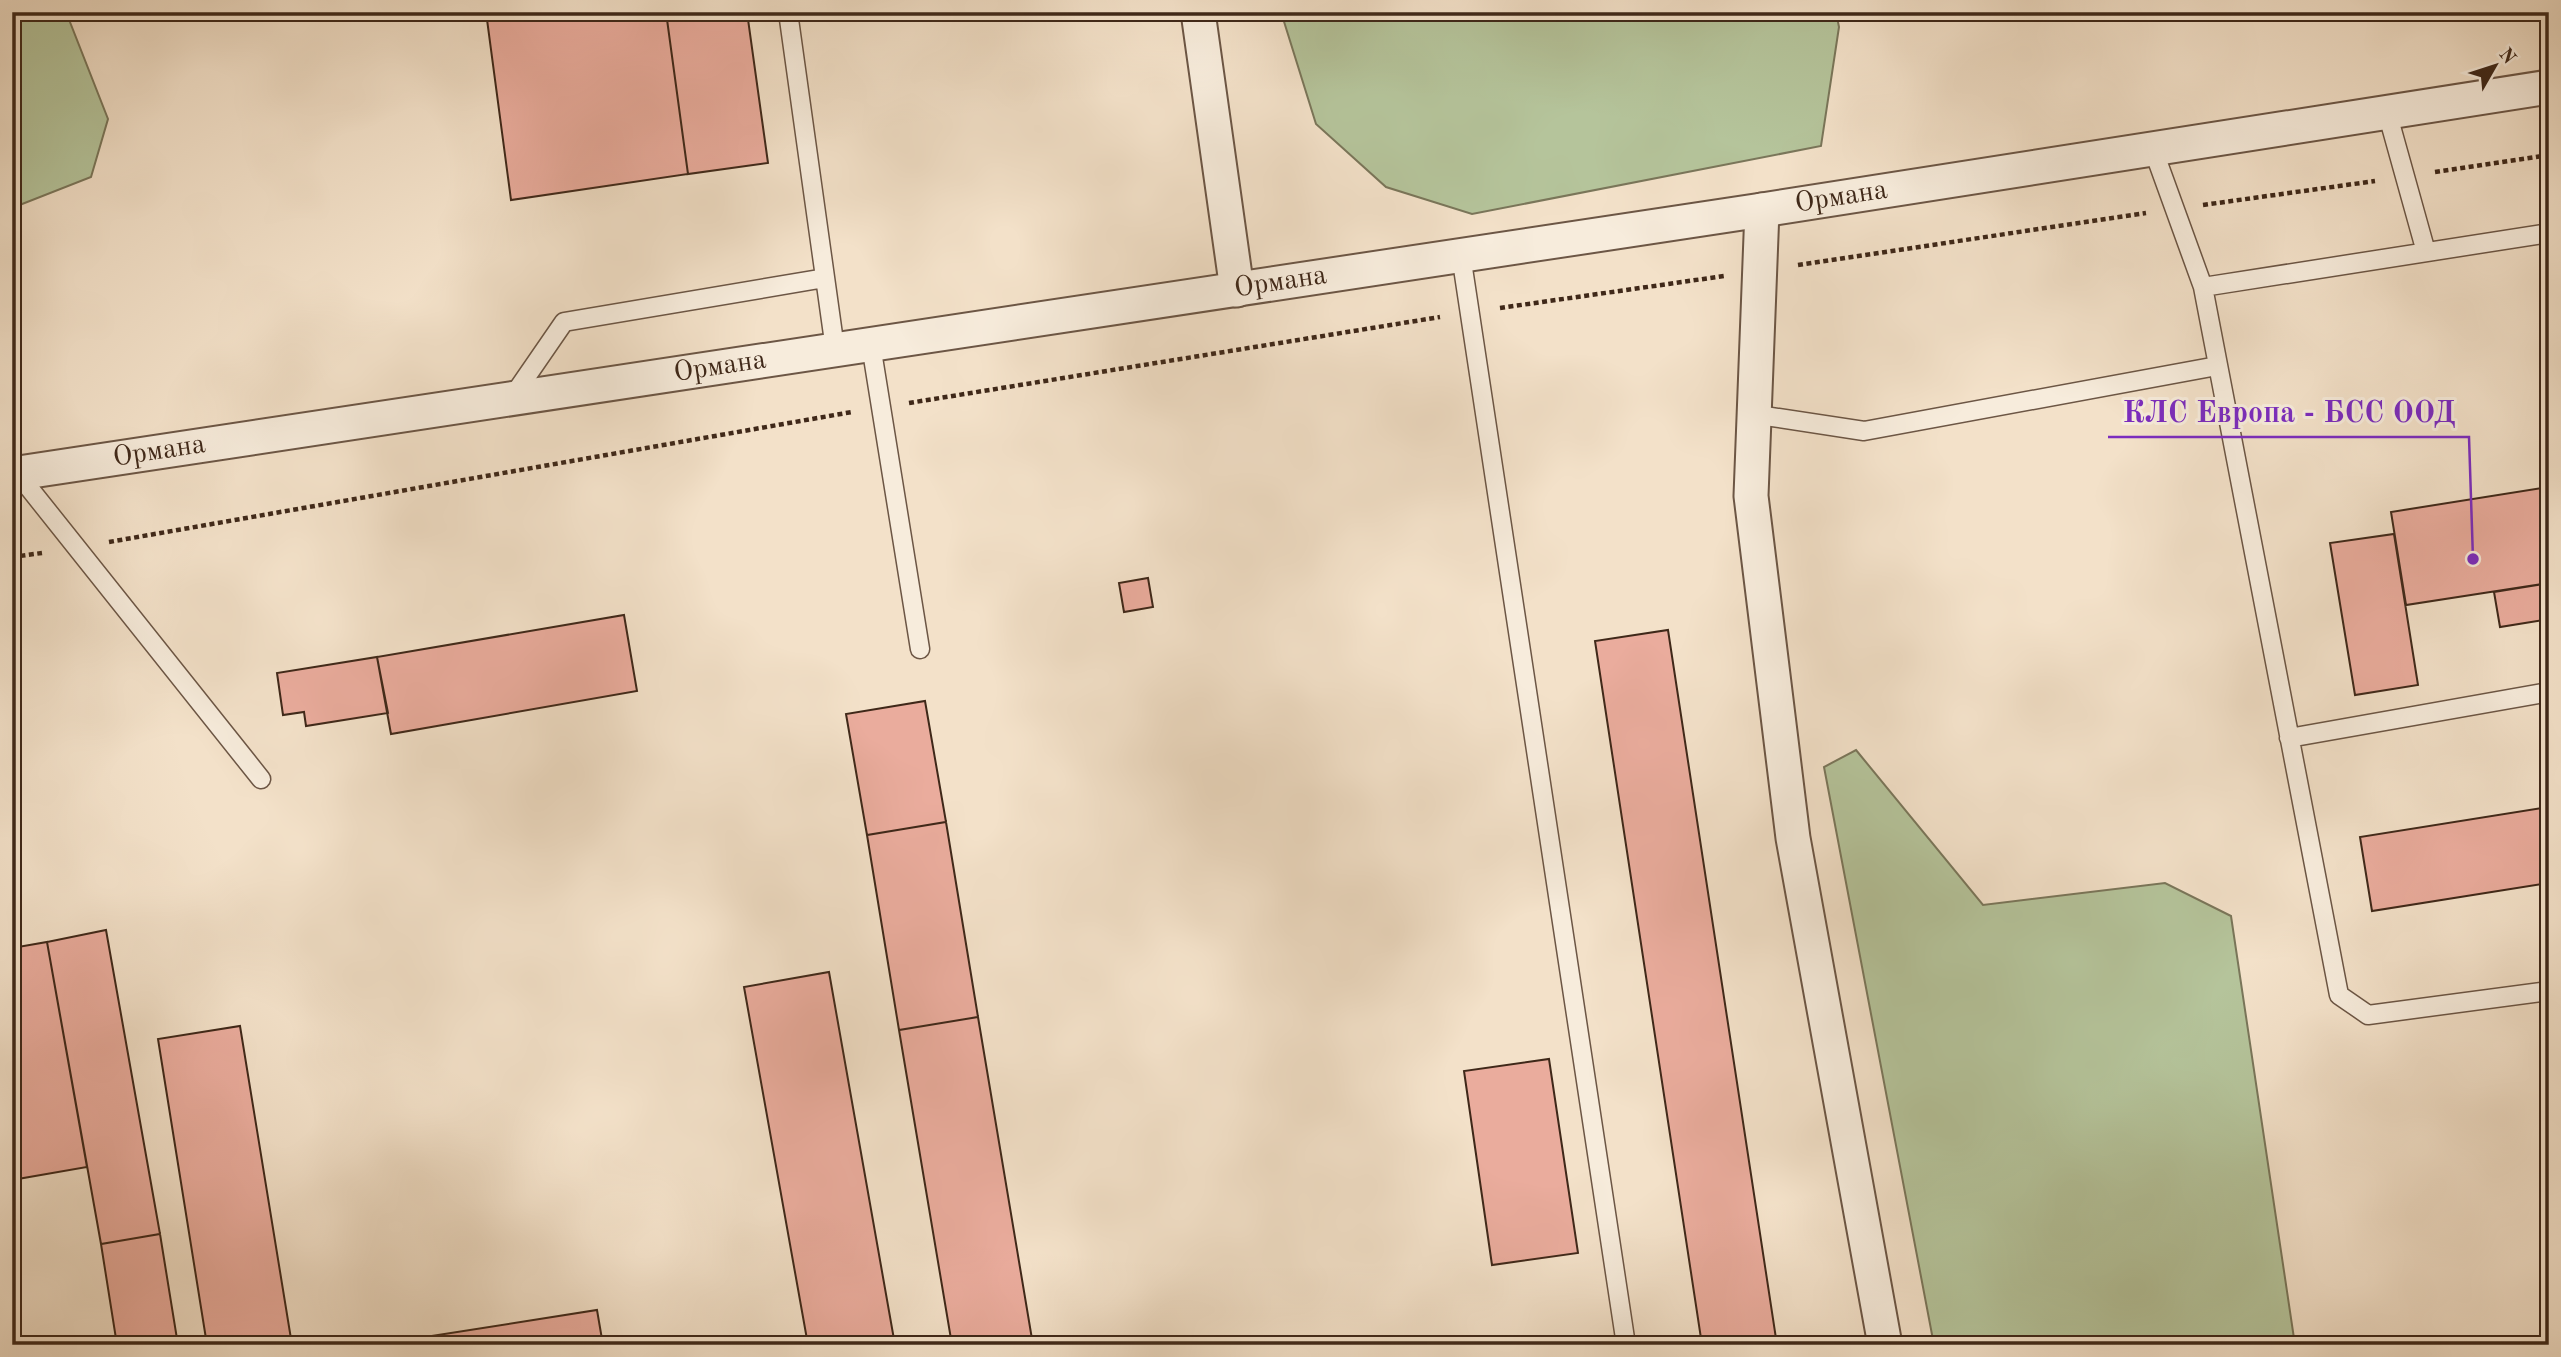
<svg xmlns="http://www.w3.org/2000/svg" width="2561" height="1357" font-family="'Old Standard TT',serif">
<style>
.green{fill:#b5c49b;stroke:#7a765a;stroke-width:2}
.building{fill:#eaac9d;stroke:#3f2819;stroke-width:2}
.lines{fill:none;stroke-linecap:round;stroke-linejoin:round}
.service-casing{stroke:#6c5645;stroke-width:21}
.minor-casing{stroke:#6c5645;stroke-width:37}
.path{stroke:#3f2819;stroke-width:4.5;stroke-dasharray:5 3.5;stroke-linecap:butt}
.service{stroke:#f7ecdc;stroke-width:18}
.minor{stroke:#f7ecdc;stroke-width:33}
.labels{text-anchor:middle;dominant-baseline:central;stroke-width:6;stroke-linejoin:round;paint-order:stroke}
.street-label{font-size:28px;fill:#3f2819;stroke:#f7ecdc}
.leader{fill:none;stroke:#7b2cbf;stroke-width:2.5}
.callout-dot{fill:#7b2cbf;stroke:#f7ecdc;stroke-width:2.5}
.callout-label{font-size:30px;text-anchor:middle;font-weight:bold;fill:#7b2cbf;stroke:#f7ecdc;stroke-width:6;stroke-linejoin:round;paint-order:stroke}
</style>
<rect width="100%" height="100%" fill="#f3e1c9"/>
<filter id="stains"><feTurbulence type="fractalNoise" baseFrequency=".00286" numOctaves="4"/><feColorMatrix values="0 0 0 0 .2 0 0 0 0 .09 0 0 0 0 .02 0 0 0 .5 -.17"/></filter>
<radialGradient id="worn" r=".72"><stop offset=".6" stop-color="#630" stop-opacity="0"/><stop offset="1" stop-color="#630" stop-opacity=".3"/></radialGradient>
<path class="green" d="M12,12H66L108,119L91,177L12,208Z
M1281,12H1836L1839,27L1821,146L1472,214L1386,187L1316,124Z
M1856,750L1983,905L2165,883L2231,916L2295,1345H1934L1824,767Z"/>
<path class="building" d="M486,12H666L688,174L511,200Z
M666,12H747L768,163L688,174Z
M2549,487V583L2406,605L2391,512Z
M2394,534L2418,685L2355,695L2330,543Z
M1148,578L1153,607L1124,612L1119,583Z
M2549,583V619L2500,627L2494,592Z
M624,615L637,691L391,734L377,657Z
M1668,630L1777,1345H1702L1595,641Z
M377,657L388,713L306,726L304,712L283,715L277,673Z
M925,701L946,822L867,835L846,714Z
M2549,807V883L2372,911L2360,837Z
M946,822L978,1017L899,1030L867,835Z
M106,930L160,1234L101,1244L47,942Z
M47,942L87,1167L12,1180V948Z
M829,972L895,1345H808L744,987Z
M978,1017L1033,1345H952L899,1030Z
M240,1026L292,1345H207L158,1039Z
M1549,1059L1578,1253L1492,1265L1464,1071Z
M160,1234L178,1345H117L101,1244Z
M597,1310L603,1345H374Z"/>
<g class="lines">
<defs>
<path id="service" d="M788,12L835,349
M2387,112L2426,252
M2153,149L2203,287L2339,995L2368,1015L2549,991
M1461,255L1626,1345
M2203,287L2549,233
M871,345L920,649
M511,399L564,322L825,278
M1752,414L1864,431L2217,366
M18,474L261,779
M2289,738L2549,692"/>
<g id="minor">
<path d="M1198,12L1237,290"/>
<path d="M1762,210L1751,496L1793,838L1885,1345"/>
<path id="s1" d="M12,474L1762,210L2549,87"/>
</g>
</defs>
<use href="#service" class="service-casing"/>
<use href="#minor" class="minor-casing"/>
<path class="path" d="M2435,172L2549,155
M2203,205L2375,181
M1798,265L2146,213
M1500,308L1724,276
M909,403L1440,317
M109,542L852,412
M12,557L42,553"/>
<use href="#service" class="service"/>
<use href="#minor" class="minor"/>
</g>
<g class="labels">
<g class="street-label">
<text stroke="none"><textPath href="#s1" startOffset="1850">Ормана</textPath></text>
<text stroke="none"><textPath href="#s1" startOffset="1283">Ормана</textPath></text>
<text stroke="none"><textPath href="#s1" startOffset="716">Ормана</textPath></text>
<text stroke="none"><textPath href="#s1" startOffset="149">Ормана</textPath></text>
</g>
</g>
<path class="leader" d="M2473 559L2469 437H2108"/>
<circle class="callout-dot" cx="2473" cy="559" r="7"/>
<g class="callout-label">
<text x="2289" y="422">КЛС Европа - БСС ООД</text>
</g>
<rect width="2561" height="1357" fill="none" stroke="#f3e1c9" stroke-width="42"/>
<rect x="14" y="14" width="2533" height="1329" fill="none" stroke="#3f2819" stroke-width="3.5"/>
<rect x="21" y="21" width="2519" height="1315" fill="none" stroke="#3f2819" stroke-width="2"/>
<g transform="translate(2495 66) rotate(51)" stroke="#f7ecdc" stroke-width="5" paint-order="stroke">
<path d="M0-5L12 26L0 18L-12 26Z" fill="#3f2819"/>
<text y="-10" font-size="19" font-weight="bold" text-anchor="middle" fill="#3f2819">N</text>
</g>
<rect width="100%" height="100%" filter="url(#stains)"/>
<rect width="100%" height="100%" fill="url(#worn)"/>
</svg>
